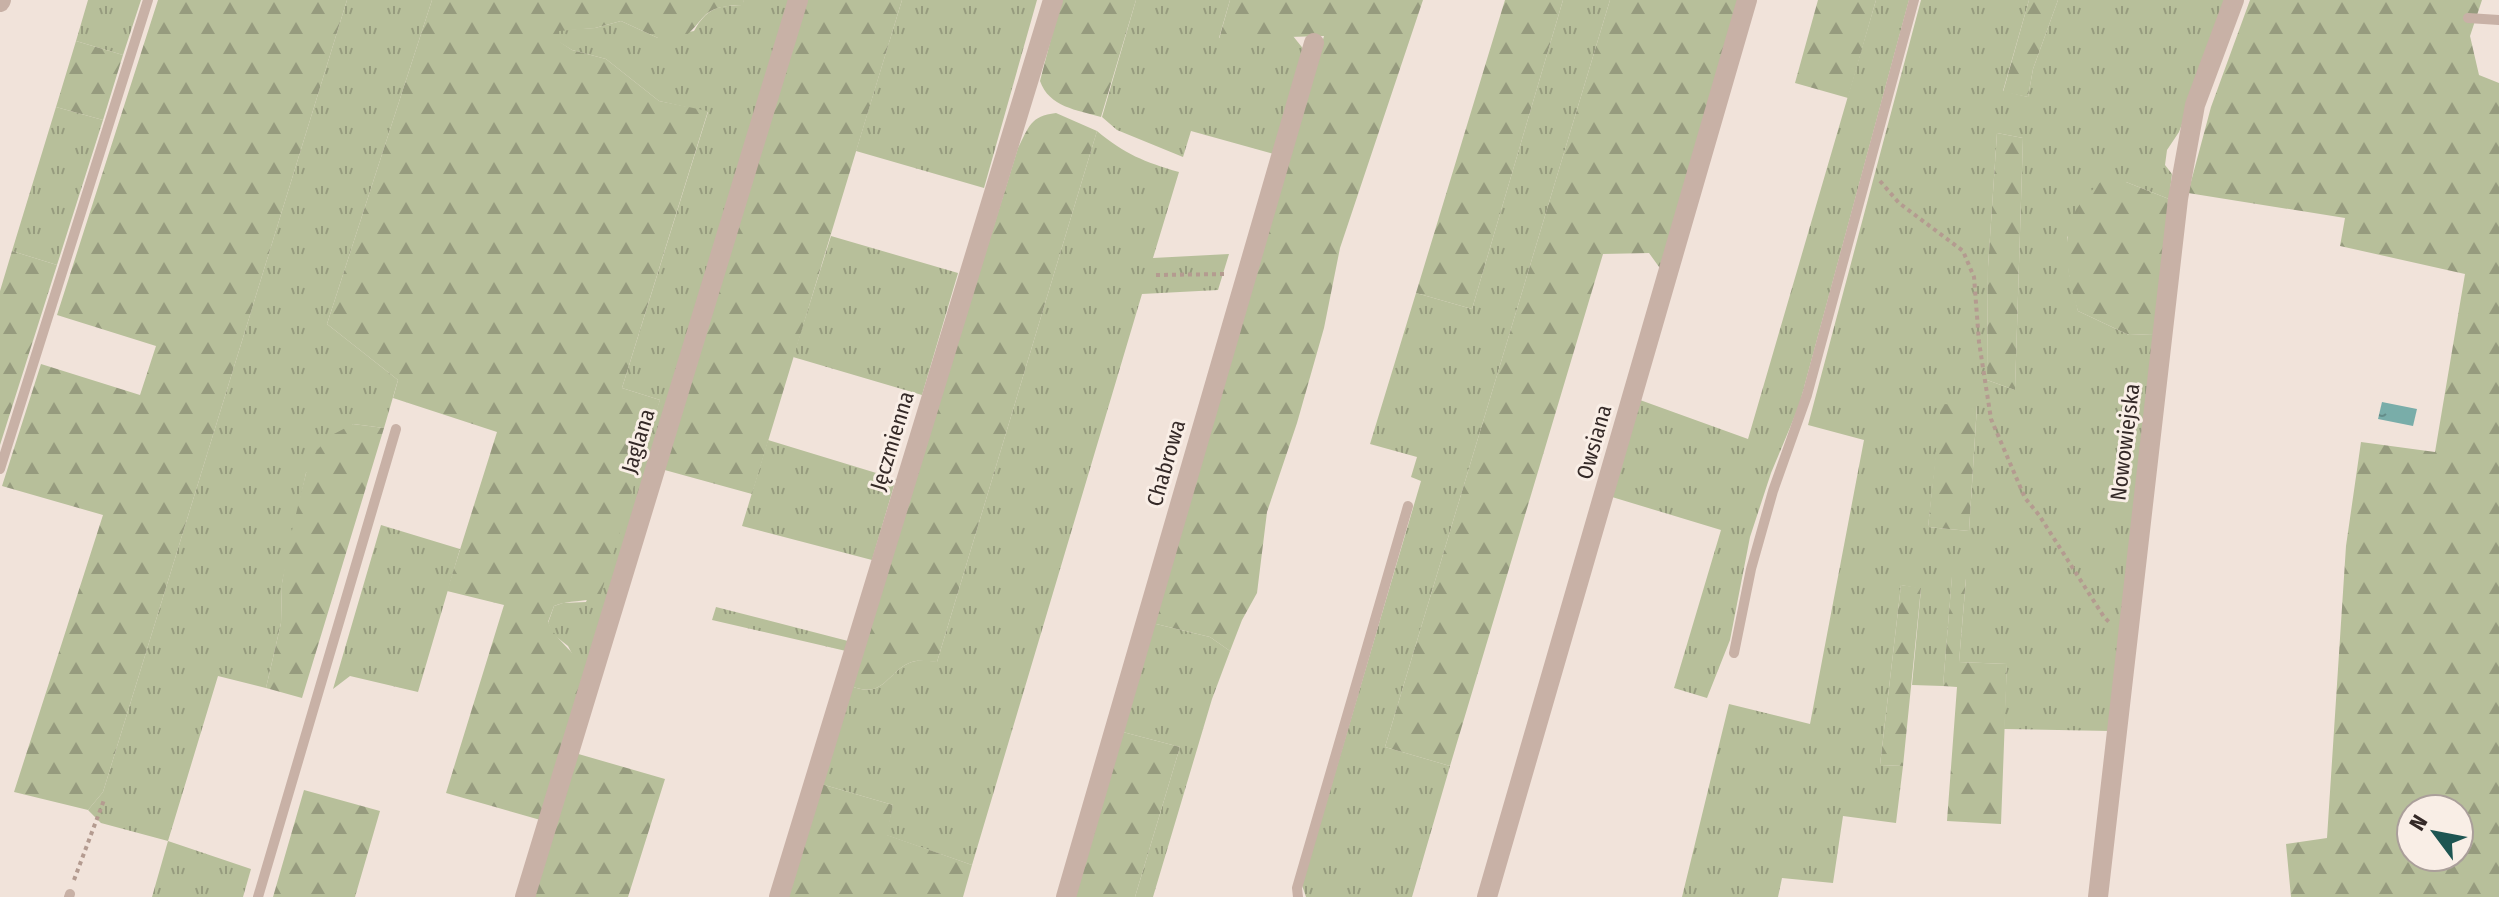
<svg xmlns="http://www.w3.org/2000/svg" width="2499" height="897" font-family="'Fira Sans Condensed',sans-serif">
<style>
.grass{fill:url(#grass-tufts);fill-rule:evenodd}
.forest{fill:url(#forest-firs);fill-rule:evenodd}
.water{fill:url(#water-ripples)}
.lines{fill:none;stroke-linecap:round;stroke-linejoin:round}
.path{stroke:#b49b90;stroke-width:4;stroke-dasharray:4 4;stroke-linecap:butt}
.lane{stroke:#c8b1a6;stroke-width:10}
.street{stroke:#c8b1a6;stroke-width:20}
.labels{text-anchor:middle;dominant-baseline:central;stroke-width:6;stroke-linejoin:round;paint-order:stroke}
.street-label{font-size:22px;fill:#342927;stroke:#f9eee6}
</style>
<defs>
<pattern id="grass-tufts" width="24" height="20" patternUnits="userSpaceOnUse" patternTransform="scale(2)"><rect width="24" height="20" fill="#b7bf9a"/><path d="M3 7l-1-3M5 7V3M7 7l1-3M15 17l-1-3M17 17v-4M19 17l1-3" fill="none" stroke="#969b7e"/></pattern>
<pattern id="forest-firs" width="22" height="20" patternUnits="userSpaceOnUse" patternTransform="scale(2)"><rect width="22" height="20" fill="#b7bf9a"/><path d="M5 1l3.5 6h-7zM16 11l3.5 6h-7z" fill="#969b7e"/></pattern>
<pattern id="water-ripples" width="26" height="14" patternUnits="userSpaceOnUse" patternTransform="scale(2)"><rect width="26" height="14" fill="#79ada9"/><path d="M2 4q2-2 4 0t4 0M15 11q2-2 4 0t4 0" fill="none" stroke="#648d8a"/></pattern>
</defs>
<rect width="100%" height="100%" fill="#f1e3da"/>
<path class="grass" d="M88,0H141L123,55L76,41Z
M347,0H432L327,324L398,380L384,428L353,424L306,473L282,583L281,623L266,688L218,676L168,841L251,869L243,897H152L168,841L101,823L88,810L103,792Z
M744,0H793L586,681L568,646L553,634L548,623L554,606L563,603L586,602L660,400L622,388L708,112L659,101L606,59L572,50L559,42V30L595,28L621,21L658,38L694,31C707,8 717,6 742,5Z
M902,0H1037L984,188L856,151Z
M1136,0H1230L1219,38L1293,36L1305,51L1274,154L1191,131L1183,157L1117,130L1102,117Z
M1563,0H1610L1385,747L1450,766L1412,897H1306L1302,885L1421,481L1411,477L1417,457L1370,444L1416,293L1472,309Z
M1876,0H1909L1799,406L1771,473L1750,537L1730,640L1707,698L1674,688L1721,530L1612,497L1640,400L1748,439Z
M1921,0H2029L2003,91L2028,97L2033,69L2058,0H2229L2179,132L2167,150L2165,165L2172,174L2169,199L2126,182L2067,237L2069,273L2078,311L2129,335L2154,334L2111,731L2004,729L2007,664L1959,662L1966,579L1952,577L1943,686L1912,685L1921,589L1901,585L1880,765L1903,766L1896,823L1843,816L1833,883L1782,878L1778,897H1682L1729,704L1810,724L1864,440L1808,425ZM1997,133L2023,138L2015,390L1987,380L1988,267ZM1942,405L1977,406L1969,531L1928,527Z
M56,107L103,120L57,265L12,251Z
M1097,131C1125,154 1144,162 1179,172L1153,258L1229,254L1218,290L1142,294L972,865L886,835L893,805L821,784L851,686C887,701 888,666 916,661C923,660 930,661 937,662Z
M831,236L958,273L922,395L793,357Z
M768,440L896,479L872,560L742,526Z
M381,525L460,549L418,692L350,676L333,689Z
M716,607L848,641L846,651L712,620Z
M1152,623L1210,637L1230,651L1212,699L1153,897H1135L1180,747L1119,731Z"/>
<path class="forest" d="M158,0H347L103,792L88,810L14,792L103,515L2,486L41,364L140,395L156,346L57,315Z
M432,0H744L743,5C697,6 709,20 679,41L658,38L621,21L595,28L559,31L560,42L572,50L606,59L659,101L708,111L622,388L660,400L600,597C585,602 569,600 554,606L548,622C557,644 579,651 585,678C587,690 550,800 544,821L446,793L504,605L447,591L497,432L393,398L398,380L327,324Z
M803,0H902L752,494L661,469Z
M1061,0H1136L1101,117C1077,110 1049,107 1040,81Z
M1230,0H1423L1340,248L1324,328L1297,423L1267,512L1257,593L1242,620L1230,651L1210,637L1152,623L1324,36L1219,39Z
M1505,0H1563L1472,309L1416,293Z
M1610,0H1741L1662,271L1649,253L1603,254L1450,766L1385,747Z
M1818,0H1876L1848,98L1795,83Z
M2029,0H2058L2033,69L2028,97L2003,92Z
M2250,0H2482L2470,36L2479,75L2499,83V897H2291L2286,844L2327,838L2346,546L2361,442L2435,452L2465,274L2340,246L2345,218L2188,193L2211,107ZM2411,809H2459V857H2411Z
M76,41L123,55L103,120L56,107Z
M1056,113L1097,131L937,662C930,662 922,660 916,661C888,666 887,701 851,686L1018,148C1029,127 1030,116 1056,113Z
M1997,133L2023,138L2015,390L1987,380L1988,267Z
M2102,180L2126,182L2169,199L2154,334L2129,335L2078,311C2068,280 2058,232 2080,204C2086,195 2095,188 2102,180Z
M12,251L57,265L0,445V291Z
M1941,404L1977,405L1969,531L1928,527Z
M353,424L384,428L302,698L266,688L281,623L282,583L288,547L306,473L317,450L332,435Z
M1952,576L1966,578L1959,662L2007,664L2001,824L1947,821L1957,687L1943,686Z
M1901,585L1921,588L1903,766L1880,765Z
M1119,731L1180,747L1135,897H1071Z
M575,753L665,779L628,897H531Z
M821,784L893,805L887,835L972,865L963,897H787Z
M304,790L380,811L355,897H273Z"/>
<path class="water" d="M2382,402L2417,409L2413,426L2378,419Z"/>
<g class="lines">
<path class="path" d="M1880,181L1899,203L1963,251L1974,277L1979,342L1991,419L2025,498L2039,515L2104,617L2111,624
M1156,275L1228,274
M74,880L104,800"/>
<path class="lane" d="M2468,18L2499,20
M0,469L148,0
M1734,653L1751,569L1773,491L1807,395L1914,0
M69,897L70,894
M258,897L396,429
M1298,897L1297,888L1408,506"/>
<path class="street" d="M0,2L1,0
M525,897L798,0
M779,897L1053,0
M1066,897L1314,43
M1487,897L1747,0
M2098,897L2178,199L2195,105L2234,0"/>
</g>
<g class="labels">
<g class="street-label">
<text transform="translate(638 441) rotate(-73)">Jaglana</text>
<text transform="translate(892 441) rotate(-73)">Jęczmienna</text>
<text transform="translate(1594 442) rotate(-74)">Owsiana</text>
<text transform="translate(2125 442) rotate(-83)">Nowowiejska</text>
<text transform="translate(1166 463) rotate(-74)">Chabrowa</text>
</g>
</g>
<g transform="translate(2435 833) rotate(302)"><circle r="38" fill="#f9eee6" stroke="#aa9f9a" stroke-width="2"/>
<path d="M0-6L14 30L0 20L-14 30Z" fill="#1d5552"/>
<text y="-12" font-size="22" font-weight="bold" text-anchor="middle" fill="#342927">N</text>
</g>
</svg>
